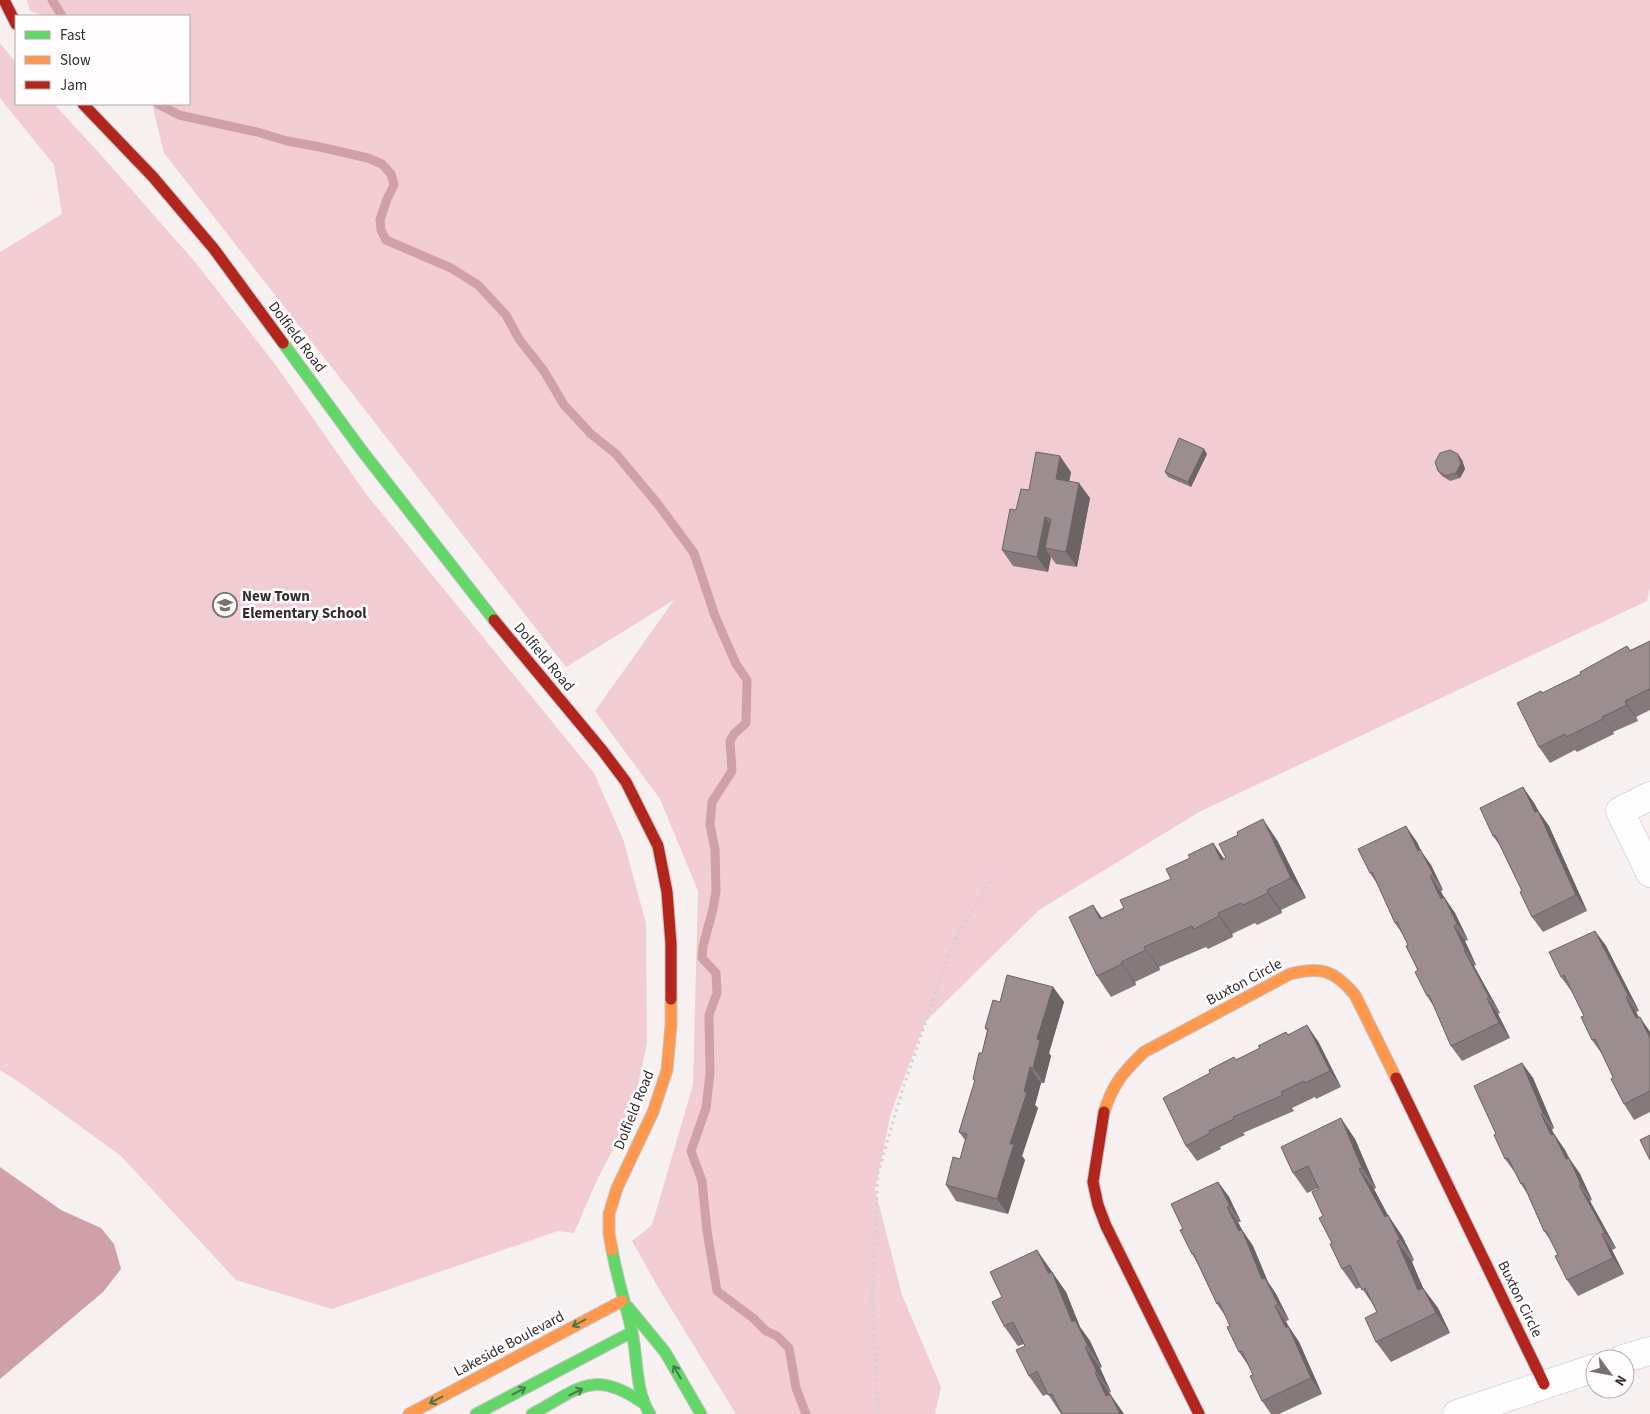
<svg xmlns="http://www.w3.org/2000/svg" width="1650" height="1414" font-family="'Source Sans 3',sans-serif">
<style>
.green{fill:#f1ccd2}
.water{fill:#d0a0a9}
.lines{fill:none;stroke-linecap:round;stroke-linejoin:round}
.stream{stroke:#d0a0a9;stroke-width:9}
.street-casing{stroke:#c7c3c3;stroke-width:29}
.fast-casing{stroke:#c7c3c3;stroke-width:13}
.slow-casing{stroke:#c7c3c3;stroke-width:13}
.jam-casing{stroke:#c7c3c3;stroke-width:13}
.path{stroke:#d3d1d1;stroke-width:3;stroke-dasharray:2.5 4;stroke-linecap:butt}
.street{stroke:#fefdfd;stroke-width:28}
.fast{stroke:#63d668;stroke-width:11}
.slow{stroke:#ff974d;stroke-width:11}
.jam{stroke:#b3261e;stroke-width:11}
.wall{fill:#85797c}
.shaded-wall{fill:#6c6365}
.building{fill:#9b8d90;stroke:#6c6365}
.oneway{stroke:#487948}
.labels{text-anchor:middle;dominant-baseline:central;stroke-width:5;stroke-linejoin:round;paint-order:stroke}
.street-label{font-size:15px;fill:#322d2e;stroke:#fffdfd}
.poi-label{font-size:15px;font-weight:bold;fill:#322d2e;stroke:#fffdfd;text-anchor:start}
</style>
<rect width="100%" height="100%" fill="#f6f0f0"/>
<path class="green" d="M27,0H1650V587L1647,601L1199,812L1039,910L925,1022L891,1113L875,1189L902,1295L941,1387L935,1414H736L659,1289L632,1241L652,1225L693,1085L698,891L660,799L595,711L674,600L566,667L164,153L152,104H189V16H45L30,11Z
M0,43L16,63V104H54L101,155L195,262L275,364L366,494L594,773L623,839L646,923L647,1043L632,1113L598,1178L574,1233L558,1231L332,1309L236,1280L121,1156L22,1084L0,1070V252L62,214L54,165L0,98Z"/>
<path class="water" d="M0,1167L61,1210L101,1228L114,1244L121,1269L103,1292L0,1379Z"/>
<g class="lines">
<path class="stream" d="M52,0L62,16
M158,104L179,115L257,132L287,141L320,147L368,158L382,164L391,174L394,185L387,199L380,220L381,230L386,240L451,268L478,285L506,315L519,339L544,371L564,405L591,434L616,454L657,503L694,553L715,616L736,664L747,680L746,723L734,734L730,741L732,771L712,802L710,825L715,849L716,891L713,909L703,946L702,958L716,973L717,993L709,1015L710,1074L706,1108L691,1151L702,1181L707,1231L717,1291L753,1318L766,1331L777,1336L789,1348L796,1388L806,1414"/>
<defs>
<path id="street" d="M1650,796L1620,811L1650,873
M1623,1359L1650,1351
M1457,1414L1595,1368"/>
<path id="fast" d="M283,343L363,452L494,620
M612,1250C617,1278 626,1305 632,1332C638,1359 635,1391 650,1414
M628,1307L665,1352L701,1414
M476,1414L632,1332
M532,1414C579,1389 593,1368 643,1403"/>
<path id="slow" d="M1104,1112C1113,1084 1123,1072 1144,1052L1290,974C1321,966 1334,970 1355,995L1396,1078
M612,1250L609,1234V1214L617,1188L653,1112L667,1070L671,1025V999
M409,1414L622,1301"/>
<path id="jam" d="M4,0L16,24
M83,104L153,177L214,249L283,343
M494,620L602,750L626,782L658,846L667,892L671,944V999
M1396,1078L1544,1384
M1104,1112L1093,1182L1098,1205L1106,1226L1199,1414"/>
</defs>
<use href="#street" class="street-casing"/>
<use href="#fast" class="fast-casing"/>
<use href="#slow" class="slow-casing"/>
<use href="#jam" class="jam-casing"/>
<path class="path" d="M878,1414L872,1296L878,1173L903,1088L952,946L978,900L993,877"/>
<use href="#street" class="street"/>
<use href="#fast" class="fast"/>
<use href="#slow" class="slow"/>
<use href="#jam" class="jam"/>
</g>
<path class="wall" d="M1207,454L1191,487L1168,477L1165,472Z
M1462,460L1465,469L1460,478L1450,481L1442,476L1438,471Z
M1071,472L1069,481L1090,498L1077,567L1056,564L1051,557L1048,572L1013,566L1002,550L1029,490Z
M1650,641V710L1636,717L1638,721L1613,732L1614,734L1577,752L1575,750L1550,763L1539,747L1541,691L1543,693L1581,674L1627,646L1630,650Z
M1523,787L1534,803L1539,812L1549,826L1587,911L1543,932L1532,917L1522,891L1501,847L1493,836Z
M1277,840L1306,898L1281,910L1282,913L1257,925L1255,923L1232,934L1233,937L1208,949L1206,947L1159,967L1160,970L1135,982L1136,985L1111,997L1097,976L1093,905L1102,918L1124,908L1171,879L1190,858L1213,843L1224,859Z
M1417,842L1421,851L1431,865L1443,890L1441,891L1444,898L1455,913L1468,940L1465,941L1476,965L1474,966L1500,1013L1498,1014L1510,1038L1462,1061L1451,1046L1434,1007L1427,996L1408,945L1403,935L1395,923L1378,885L1370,873Z
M1595,931L1606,946L1639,1011L1636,1012L1639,1017L1650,1032V1112L1634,1120L1624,1104L1613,1077L1602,1054L1592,1040L1584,1016L1572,992L1561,977Z
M1053,987L1064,1002L1049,1053L1051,1056L1044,1083H1041L1035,1105L1038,1108L1022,1156L1025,1160L1008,1214L956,1201L946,1185L960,1159L965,1140L959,1132L975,1082L973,1079L982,1053L987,1031L985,1028L1000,1002Z
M1288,1034L1318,1041L1341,1087L1316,1099L1315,1097L1292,1108L1294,1111L1243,1133L1245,1135L1220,1147L1221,1149L1197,1161L1186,1146L1236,1060Z
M1522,1063L1533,1078L1554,1128L1552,1130L1554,1134L1565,1150L1569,1158L1580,1174L1592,1200L1590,1201L1616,1248L1612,1250L1624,1274L1578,1296L1567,1280L1558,1255L1553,1244L1544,1231L1528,1195L1521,1184L1516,1174L1505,1159L1496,1134Z
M1355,1139L1376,1188L1374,1189L1388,1215L1402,1236L1414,1260L1412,1262L1423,1288L1438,1308L1450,1333L1391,1362L1376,1342L1377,1312L1374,1306L1361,1287L1356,1289L1342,1269L1332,1243L1323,1216L1319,1188L1307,1193L1293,1173Z
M1218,1182L1229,1197L1241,1222H1238L1242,1230L1253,1246L1268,1282L1276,1294L1289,1320L1286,1321L1289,1327L1299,1342L1322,1394L1279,1414H1271L1262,1401L1253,1375L1250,1368L1239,1352L1230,1326L1226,1317L1217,1304L1198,1264L1192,1254L1183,1229Z
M1051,1270L1054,1276L1066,1292L1080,1327L1090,1341L1102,1367L1100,1368L1111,1392L1109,1393L1110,1394L1124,1414H1061L1048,1394L1043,1396L1029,1376L1025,1346L1024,1344L1018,1346L1004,1326Z"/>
<path class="shaded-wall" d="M1204,449L1207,454L1191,487L1188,482Z
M1458,454L1462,460L1465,469L1460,478L1456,473Z
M1060,456L1071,472L1067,494L1056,479Z
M1079,483L1090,498L1077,567L1066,552Z
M1045,517L1056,533L1045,548L1051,557L1048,572L1037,557Z
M1625,701L1636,717L1638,721L1627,705Z
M1602,717L1613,732L1614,734L1603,719Z
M1523,787L1534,803L1539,812L1549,826L1587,911L1576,895Z
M1263,819L1277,840L1306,898L1291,878Z
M1406,826L1417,842L1421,851L1431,865L1443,890L1418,851Z
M1213,843L1227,863L1221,860Z
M1430,876L1455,913L1468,940L1441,899Z
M1267,890L1281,910L1282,913L1268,893Z
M1093,905L1107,926L1100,919Z
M1218,913L1232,934L1233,937L1219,916Z
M1454,926L1465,941L1476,965L1465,949Z
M1595,931L1606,946L1639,1011L1628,995Z
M1144,947L1159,967L1160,970L1146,950Z
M1464,950L1474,966L1500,1013L1489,997Z
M1121,962L1135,982L1136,985L1122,964Z
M1053,987L1064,1002L1049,1053L1051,1056L1044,1083L1033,1068L1037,1039Z
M1626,997L1636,1012L1647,1034L1636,1018Z
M1487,998L1498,1014L1510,1038L1499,1023Z
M1640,1017L1650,1032V1038Z
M1307,1025L1318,1041L1341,1087L1330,1071Z
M1522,1063L1533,1078L1554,1128L1543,1113Z
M1030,1067L1041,1083L1035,1105L1038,1108L1022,1156L1025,1160L1008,1214L997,1199Z
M1541,1114L1552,1130L1562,1150L1554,1134L1565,1150L1569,1158L1580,1174L1592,1200L1581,1185L1551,1135Z
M1341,1118L1355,1139L1376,1188L1362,1168Z
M1359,1169L1374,1189L1395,1230L1388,1215L1402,1236L1414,1260L1385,1217Z
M1218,1182L1229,1197L1241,1222L1230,1206Z
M1579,1185L1590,1201L1616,1248L1605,1233Z
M1227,1207L1238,1222L1243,1232L1242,1230L1253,1246L1268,1282L1276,1294L1289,1320L1278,1304L1262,1279Z
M1602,1234L1612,1250L1624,1274L1613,1258Z
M1397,1241L1412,1262L1433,1311L1418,1290Z
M1037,1250L1066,1292L1080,1327L1090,1341L1102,1367L1072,1322Z
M1423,1288L1438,1308L1450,1333L1436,1313Z
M1275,1306L1299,1342L1322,1394L1311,1378Z
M1085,1347L1100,1368L1111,1392L1097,1372Z
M1095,1372L1109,1393L1119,1414L1106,1396Z
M1110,1394L1124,1414H1120Z"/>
<path class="building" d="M1179,438L1204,449L1188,482L1165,472Z
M1450,450L1458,454L1461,464L1456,473L1446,476L1438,471L1435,462L1440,453Z
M1036,452L1060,456L1056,479L1079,483L1066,552L1045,548L1051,519L1045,517L1037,557L1002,550L1010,509L1016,510L1021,489L1029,490Z
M1650,641V691L1649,689L1625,701L1627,705L1602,717L1603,719L1566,737L1565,734L1539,747L1517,703L1541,691L1542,693L1581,674L1580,672L1627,646L1630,651Z
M1523,787L1535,812L1538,811L1576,895L1532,917L1520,892L1522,891L1495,835L1493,836L1480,808Z
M1263,819L1291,878L1267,890L1268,893L1243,905L1241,903L1218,913L1219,916L1194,929L1192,926L1144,947L1146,950L1121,962L1122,964L1097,976L1069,917L1093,905L1100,919L1124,908L1120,900L1171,879L1166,869L1190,858L1188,855L1213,843L1221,860L1226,858L1219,844L1238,835L1237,832Z
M1406,826L1418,851L1420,849L1433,874L1430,876L1441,899L1444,897L1457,924L1454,926L1465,949L1464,950L1489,997L1487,998L1499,1023L1451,1046L1429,995L1427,996L1415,972L1418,970L1406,946L1408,945L1397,922L1395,923L1372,872L1370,873L1358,849Z
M1595,931L1628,995L1626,997L1636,1018L1640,1017L1650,1038V1091L1624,1104L1611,1079L1613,1077L1595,1039L1592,1040L1581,1017L1584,1016L1564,975L1561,977L1549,952Z
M1007,975L1053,987L1037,1039L1040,1040L1033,1068L1030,1067L1024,1092H1027L1010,1144H1014L997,1199L946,1185L953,1157L960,1159L967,1134L959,1132L975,1080L973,1079L979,1053H982L988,1029L985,1028L993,1000L1000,1002Z
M1307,1025L1330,1071L1305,1083L1304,1081L1281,1092L1283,1095L1233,1117L1234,1119L1209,1131L1210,1133L1186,1146L1163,1098L1210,1073L1209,1070L1234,1057L1236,1060L1260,1048L1258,1046L1286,1032L1288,1035Z
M1522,1063L1543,1113L1541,1114L1551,1135L1554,1134L1566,1159L1569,1158L1581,1185H1579L1605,1233L1602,1234L1613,1258L1567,1280L1555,1256L1558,1255L1546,1231H1544L1523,1183L1521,1184L1508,1158L1505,1159L1494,1135L1496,1134L1474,1086Z
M1341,1118L1362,1168L1359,1169L1385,1217L1388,1215L1400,1240L1397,1241L1418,1290L1423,1288L1436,1313L1376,1342L1365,1318L1377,1312L1365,1288L1362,1290L1350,1265L1342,1269L1330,1244L1332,1243L1319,1218L1323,1216L1312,1192L1319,1189L1308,1166L1293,1173L1281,1147Z
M1650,1135V1160L1640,1140Z
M1218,1182L1230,1206L1227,1207L1239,1231L1242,1230L1262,1279L1265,1278L1278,1304L1275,1306L1286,1328L1288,1326L1311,1378L1262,1401L1250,1376L1253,1375L1242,1351L1239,1352L1227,1327L1230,1326L1219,1302L1217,1304L1193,1253L1192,1254L1180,1230L1183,1229L1171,1204Z
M1037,1250L1048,1273L1052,1272L1072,1322L1075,1320L1088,1346L1085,1347L1097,1372H1095L1106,1396L1110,1394L1120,1414H1062L1052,1394L1048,1395L1037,1371L1029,1376L1016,1350L1025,1346L1013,1322L1004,1326L992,1302L1002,1297L990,1272Z"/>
<defs><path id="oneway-shaft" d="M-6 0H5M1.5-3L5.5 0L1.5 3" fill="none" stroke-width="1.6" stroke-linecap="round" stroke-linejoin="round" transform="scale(1.25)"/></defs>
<g class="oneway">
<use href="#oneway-shaft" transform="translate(579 1323) rotate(152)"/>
<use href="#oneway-shaft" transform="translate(677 1372) rotate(-120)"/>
<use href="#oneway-shaft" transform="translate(519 1391) rotate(-28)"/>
<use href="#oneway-shaft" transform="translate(576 1392) rotate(-26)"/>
<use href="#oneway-shaft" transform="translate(436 1400) rotate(152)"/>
</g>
<defs>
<symbol id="school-ring" viewBox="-11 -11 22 22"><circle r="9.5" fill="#fffdfd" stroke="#777172" stroke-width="1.5"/><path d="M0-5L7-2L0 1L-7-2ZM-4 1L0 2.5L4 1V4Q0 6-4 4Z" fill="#777172"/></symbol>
</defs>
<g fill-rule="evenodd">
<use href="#school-ring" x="211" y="591" width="28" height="28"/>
</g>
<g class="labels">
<g class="street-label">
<text transform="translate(297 337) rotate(53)">Dolfield Road</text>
<text transform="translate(544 657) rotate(50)">Dolfield Road</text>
<text transform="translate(1244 982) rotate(-28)">Buxton Circle</text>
<text transform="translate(634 1110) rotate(-68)">Dolfield Road</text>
<text transform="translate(1520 1299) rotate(64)">Buxton Circle</text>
<text transform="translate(509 1344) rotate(-28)">Lakeside Boulevard</text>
</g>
<g class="poi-label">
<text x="242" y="596">New Town<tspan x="242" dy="17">Elementary School</tspan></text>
</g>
</g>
<rect x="15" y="15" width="175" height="90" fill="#fffdfd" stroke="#adaaaa"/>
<rect x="25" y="31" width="25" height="8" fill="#63d668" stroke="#adaaaa"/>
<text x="60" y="40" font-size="15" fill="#322d2e">Fast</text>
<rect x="25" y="56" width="25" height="8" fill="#ff974d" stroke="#adaaaa"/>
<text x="60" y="65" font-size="15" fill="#322d2e">Slow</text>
<rect x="25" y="81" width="25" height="8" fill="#b3261e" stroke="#adaaaa"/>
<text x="60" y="90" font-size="15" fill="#322d2e">Jam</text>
<g transform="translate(1610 1374) rotate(122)"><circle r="24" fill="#fffdfd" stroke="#adaaaa"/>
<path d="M0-4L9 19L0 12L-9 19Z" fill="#777172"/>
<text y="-8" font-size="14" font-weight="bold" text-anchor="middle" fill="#322d2e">N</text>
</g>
</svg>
